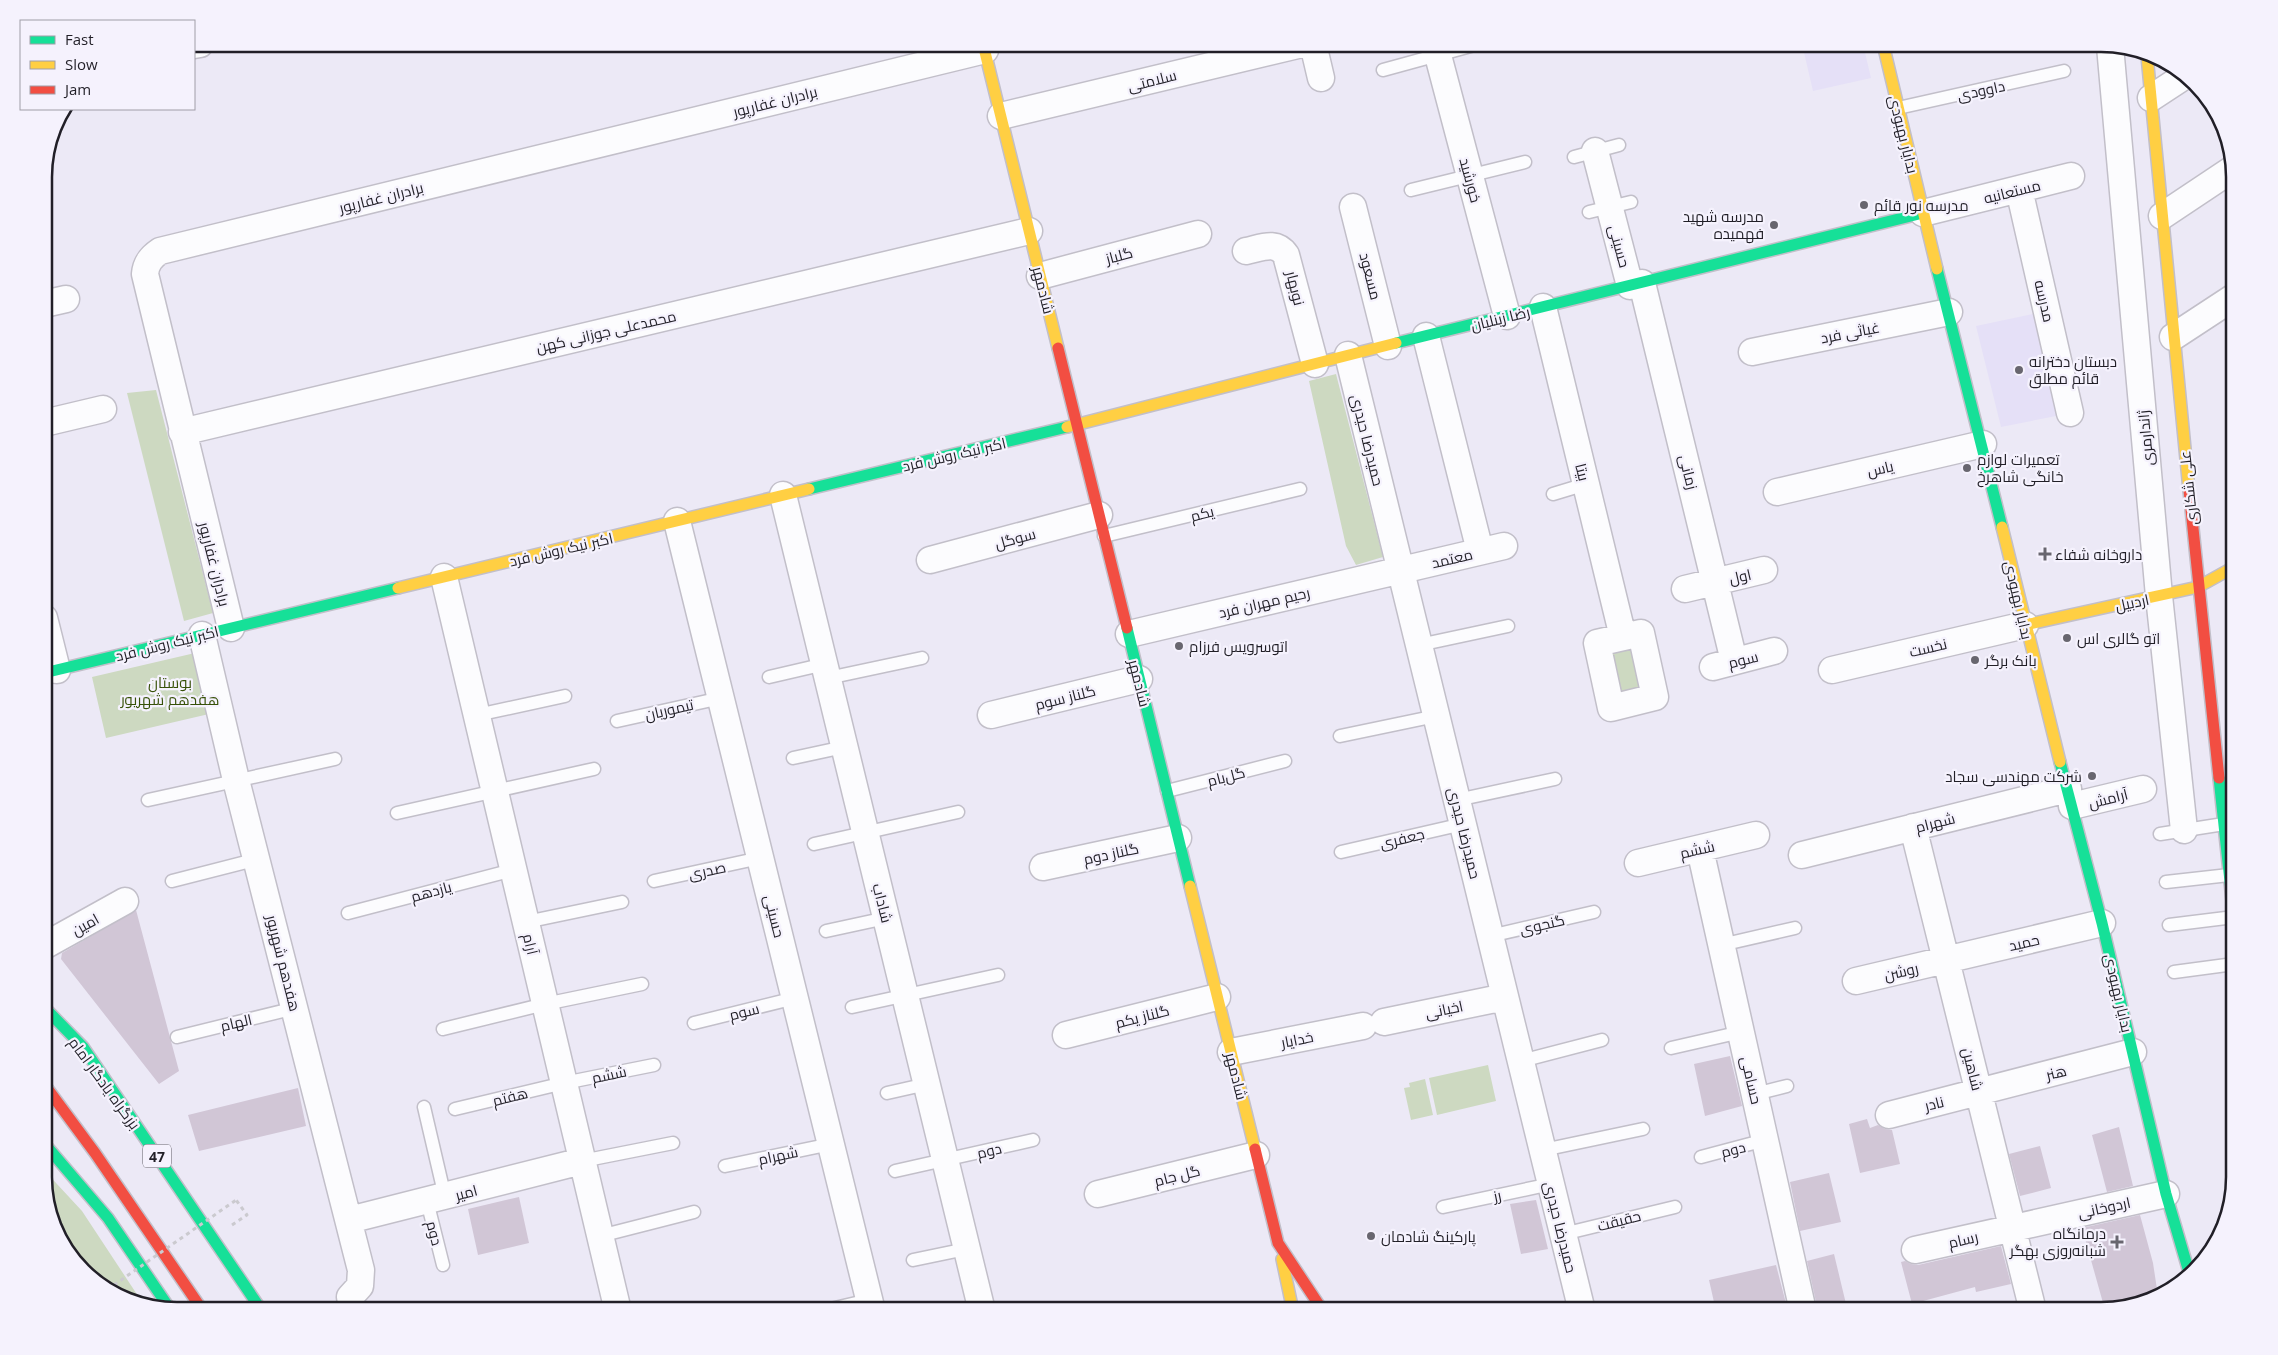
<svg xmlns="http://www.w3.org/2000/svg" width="2278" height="1355" font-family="'Open Sans',Cairo,sans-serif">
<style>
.built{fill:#e5e0f7}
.green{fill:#cdd9c1}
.building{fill:#d1c6d6}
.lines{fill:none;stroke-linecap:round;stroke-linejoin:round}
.lane-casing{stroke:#c2bfc9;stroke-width:15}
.street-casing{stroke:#c2bfc9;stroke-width:29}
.fast-casing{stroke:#c2bfc9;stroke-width:14}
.slow-casing{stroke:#c2bfc9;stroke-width:14}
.jam-casing{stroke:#c2bfc9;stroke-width:14}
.path{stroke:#cbcacf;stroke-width:3;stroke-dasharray:4 4;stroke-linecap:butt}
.lane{stroke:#fcfcfe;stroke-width:12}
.street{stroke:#fcfcfe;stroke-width:26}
.fast{stroke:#16e098;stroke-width:11}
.slow{stroke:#ffcf43;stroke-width:11}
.jam{stroke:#f24e42;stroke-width:11}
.path-bridge{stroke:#cbcacf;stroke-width:3;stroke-dasharray:4 4;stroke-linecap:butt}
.poi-dot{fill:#68666f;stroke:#f5f2fd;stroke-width:2}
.labels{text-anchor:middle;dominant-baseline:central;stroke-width:4.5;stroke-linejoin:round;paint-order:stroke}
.shield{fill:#f5f2fd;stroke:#615e67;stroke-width:1}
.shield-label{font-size:14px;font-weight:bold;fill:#211f27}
.street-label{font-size:15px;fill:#211f27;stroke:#f5f2fd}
.poi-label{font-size:15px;fill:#211f27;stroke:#f5f2fd;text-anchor:start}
.park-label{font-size:15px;fill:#375108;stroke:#f5f2fd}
.rim{fill:none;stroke:#211f27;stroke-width:2.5}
</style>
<rect width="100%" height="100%" fill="#ece9f6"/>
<path class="built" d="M1802,44H1863L1871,78L1813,91Z
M2038,313L2061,415L2001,427L1976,326Z"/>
<path class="green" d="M1336,374L1383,557L1356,565L1346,546L1309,381Z
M156,390L213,613L184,621L127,393Z
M1638,643L1648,692L1618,699L1606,649Z
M195,653L209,714L106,738L92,677Z
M1488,1065L1496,1101L1437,1115L1429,1078Z
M1425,1079L1433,1115L1411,1120L1404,1088L1410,1087L1409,1083Z
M44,1170L82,1211L142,1302L110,1293L62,1245L44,1186Z"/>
<path class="building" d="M136,910L179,1071L159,1084L61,959L62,953Z
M1730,1056L1742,1106L1705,1116L1694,1064Z
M298,1088L306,1126L199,1151L188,1115Z
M1867,1119L1870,1128L1878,1125L1885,1129L1892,1130L1900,1164L1860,1173L1849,1124Z
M2119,1127L2133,1186L2107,1192L2092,1135Z
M2040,1146L2051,1188L2020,1196L2009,1154Z
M1829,1173L1841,1222L1800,1231L1790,1182Z
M519,1197L529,1243L478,1255L468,1209Z
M1536,1200L1548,1249L1521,1254L1510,1204Z
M2140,1215L2153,1263L2158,1296L2105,1310L2082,1228Z
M2001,1246L2011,1284L1976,1292L1975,1287L1912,1304L1901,1262L1905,1261L1911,1264L1918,1265Z
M1834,1254L1847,1308L1837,1311H1818L1807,1261Z
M1776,1265L1788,1311H1716L1709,1280Z"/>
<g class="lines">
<defs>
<path id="lane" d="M1383,70L1478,44
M1898,108L2064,71
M1574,157L1619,145
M1411,190L1525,162
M1589,212L1631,202
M1553,494L1586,484
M1104,536L1300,489
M1419,645L1508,626
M769,677L825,664
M828,678L922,658
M477,715L565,696
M617,721L721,698
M1340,736L1436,716
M793,758L844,747
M1167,791L1285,761
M148,800L335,759
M1457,800L1555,779
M397,813L594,769
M2160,834L2224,824
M814,844L958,812
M1341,852L1463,824
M172,881L258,859
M654,881L760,858
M2166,882L2229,875
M348,913L513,870
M526,922L622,902
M2169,925L2234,917
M826,931L886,918
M1490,936L1594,912
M1721,945L1795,928
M2174,972L2234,964
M852,1007L998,975
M694,1023L795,998
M443,1029L545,1004L642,984
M177,1037L295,1008
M1671,1048L1741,1032
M1521,1061L1602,1040
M887,1093L927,1084
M1755,1094L1787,1086
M424,1107L445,1197
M455,1109L564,1083L654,1065
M1543,1150L1643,1129
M1701,1157L1765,1140
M582,1161L673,1143
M725,1166L831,1144
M895,1171L1033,1140
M427,1201L443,1265
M1443,1207L1551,1184
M1563,1234L1675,1207
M600,1236L694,1212
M913,1260L966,1249
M822,1311L869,1300"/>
<path id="street" d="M1313,44L1321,78
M1435,44L1507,316
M194,45L200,44
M2110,46L2159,596L2184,830
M2151,98L2183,77
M1001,116L1302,44
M1595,151L1630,286
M2019,189L2070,413
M1353,207L1388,346
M1923,213L2071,176
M2162,216L2234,168
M1246,251C1261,248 1276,240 1286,255L1315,364
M1040,276L1198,234
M1642,283L1734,661
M44,304L66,299
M1543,307L1623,637
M1426,336L1480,551
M2173,337L2234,297
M1752,352L1949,312
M1348,355L1582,1311
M44,423L103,409
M182,432L1029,231
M1777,492L1983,444
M783,495L982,1311
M677,521L872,1311
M930,560L1099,515
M444,577L618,1311
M1685,589L1764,570
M44,618L57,670
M231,628L145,274C146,263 151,257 160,251L985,50
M1641,633L1655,697L1611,708L1597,643Z
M1129,634L1504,546
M202,635L236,780L361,1270L360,1286L350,1297
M1713,667L1774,651
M1832,670L2025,625
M991,715L1139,679
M2072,806L2143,789
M1913,827L2033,1311
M1700,849L1803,1311
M1802,855L2068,789
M1638,863L1756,835
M1043,867L1178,838
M44,946L125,901
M1856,981L2102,923
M1384,1022L1505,997
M1066,1035L1217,997
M1231,1052L1363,1026
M1889,1115L2133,1052
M1098,1194L1256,1155
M349,1220L582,1161
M1915,1250L2166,1194"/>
<path id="fast" d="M1937,269L2002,527
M1396,343L1923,213
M809,489L1067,427
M1127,628L1190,886
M44,673L398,588
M2060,762L2102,923L2166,1194L2189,1272
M2219,778L2234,919
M44,1007L83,1047L262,1311
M44,1143L108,1218L170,1309"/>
<path id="slow" d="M983,44L1058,348
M1883,44L1937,269
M2147,56L2189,490
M1067,427L1396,343
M2002,527L2060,762
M398,588L809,489
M2025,625L2198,587L2234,567
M1190,886L1255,1149
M1282,1259L1293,1311"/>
<path id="jam" d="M1058,348L1127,628
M2189,490L2219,778
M44,1084L95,1153L203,1311
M1255,1149L1278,1243L1323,1311"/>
</defs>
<use href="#lane" class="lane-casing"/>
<use href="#street" class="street-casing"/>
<use href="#fast" class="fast-casing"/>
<use href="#slow" class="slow-casing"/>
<use href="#jam" class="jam-casing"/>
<path class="path" d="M232,1225L247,1215L236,1200
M114,1285L123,1297"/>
<use href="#lane" class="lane"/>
<use href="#street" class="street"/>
<use href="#fast" class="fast"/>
<use href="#slow" class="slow"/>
<use href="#jam" class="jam"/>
<path class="path-bridge" d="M114,1285L236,1200"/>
</g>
<g class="poi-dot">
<circle cx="1864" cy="205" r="5"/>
<circle cx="1774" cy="225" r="5"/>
<circle cx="2019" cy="370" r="5"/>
<circle cx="1967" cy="468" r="5"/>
<path d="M2042.5 546.5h5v5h5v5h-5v5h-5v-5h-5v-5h5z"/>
<circle cx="2067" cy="638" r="5"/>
<circle cx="1179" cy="646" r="5"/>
<circle cx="1975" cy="660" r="5"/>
<circle cx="2092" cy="776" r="5"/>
<circle cx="1371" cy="1236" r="5"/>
<path d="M2114.5 1234.5h5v5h5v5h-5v5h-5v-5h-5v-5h5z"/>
</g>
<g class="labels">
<rect class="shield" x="143" y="1144.5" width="28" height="23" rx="4"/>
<g class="shield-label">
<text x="157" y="1156">47</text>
</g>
<g class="street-label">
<text transform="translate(1152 80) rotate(-14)">سلامتی</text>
<text transform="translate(1981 90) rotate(-12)">داوودی</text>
<text transform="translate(775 101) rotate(-14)">برادران غفارپور</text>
<text transform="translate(1904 134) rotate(76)">بدایار بهبودی</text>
<text transform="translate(1471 180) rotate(75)">خورشید</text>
<text transform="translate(2012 191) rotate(-14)">مستعانیه</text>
<text transform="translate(381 197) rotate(-14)">برادران غفارپور</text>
<text transform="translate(1620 246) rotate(75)">حسینی</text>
<text transform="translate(1119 255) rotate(-15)">گلباز</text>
<text transform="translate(1371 276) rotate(76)">مسعود</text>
<text transform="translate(1296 288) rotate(76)">نوبهار</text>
<text transform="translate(1044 290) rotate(76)">شادمهر</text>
<text transform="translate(2045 301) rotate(77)">مدرسه</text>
<text transform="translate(1500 318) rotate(-14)">رضا زینلیان</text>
<text transform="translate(606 331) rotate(-13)">محمدعلی جوزانی کهن</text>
<text transform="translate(1850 332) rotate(-11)">غیاثی فرد</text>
<text transform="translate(2145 438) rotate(-95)">ژاندارمری</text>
<text transform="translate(1368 440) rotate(76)">حمیدرضا حیدری</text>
<text transform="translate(954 454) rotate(-13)">اکبر نیک روش فرد</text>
<text transform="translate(1880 468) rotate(-13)">یاس</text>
<text transform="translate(1583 472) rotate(76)">بیتا</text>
<text transform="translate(1689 472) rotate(76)">زمانی</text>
<text transform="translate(2188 488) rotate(-96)">علی شکاری</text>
<text transform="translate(1202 513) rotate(-14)">یکم</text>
<text transform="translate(1015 538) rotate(-15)">سوگل</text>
<text transform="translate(561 549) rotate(-13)">اکبر نیک روش فرد</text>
<text transform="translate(1452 558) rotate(-13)">معتمد</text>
<text transform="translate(215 564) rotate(76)">برادران غفارپور</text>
<text transform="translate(1740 576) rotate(-13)">اول</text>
<text transform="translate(2019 600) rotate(77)">بدایار بهبودی</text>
<text transform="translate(1264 602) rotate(-13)">رحیم مهران فرد</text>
<text transform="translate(2132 602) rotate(-12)">اردبیل</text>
<text transform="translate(167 643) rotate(-14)">اکبر نیک روش فرد</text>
<text transform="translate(1928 647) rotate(-13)">نخست</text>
<text transform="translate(1743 659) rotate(-14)">سوم</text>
<text transform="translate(1140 683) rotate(76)">شادمهر</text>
<text transform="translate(1065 697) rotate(-14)">گلناز سوم</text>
<text transform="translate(669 709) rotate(-13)">تیموریان</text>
<text transform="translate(1226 776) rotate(-14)">گل‌بام</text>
<text transform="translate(2108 798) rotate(-14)">آرامش</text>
<text transform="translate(1935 822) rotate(-14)">شهرام</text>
<text transform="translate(1465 833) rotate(76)">حمیدرضا حیدری</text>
<text transform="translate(1402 838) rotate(-13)">جعفری</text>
<text transform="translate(1697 849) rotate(-13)">ششم</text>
<text transform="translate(1111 853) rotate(-12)">گلناز دوم</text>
<text transform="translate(707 870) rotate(-12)">صدری</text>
<text transform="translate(431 891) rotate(-15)">یازدهم</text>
<text transform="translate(883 903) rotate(76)">شاداب</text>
<text transform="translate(775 916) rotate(76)">حسینی</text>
<text transform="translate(85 924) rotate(-29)">امین</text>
<text transform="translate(1542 924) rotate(-13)">گنجوی</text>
<text transform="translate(2024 942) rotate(-13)">حمید</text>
<text transform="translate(531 944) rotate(77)">آرام</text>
<text transform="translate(284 963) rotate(76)">هفدهم شهریور</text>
<text transform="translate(1901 971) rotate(-13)">روشن</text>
<text transform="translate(2119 993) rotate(77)">بدایار بهبودی</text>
<text transform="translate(1444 1009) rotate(-12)">اخیانی</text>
<text transform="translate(744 1011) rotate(-14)">سوم</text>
<text transform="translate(1142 1016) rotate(-14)">گلناز یکم</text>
<text transform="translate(236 1022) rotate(-13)">الهام</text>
<text transform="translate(1297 1039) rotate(-11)">خدایار</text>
<text transform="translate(1973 1069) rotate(76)">شاهین</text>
<text transform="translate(2056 1072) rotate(-14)">هنر</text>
<text transform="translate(609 1074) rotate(-12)">ششم</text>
<text transform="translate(1237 1076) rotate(76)">شادمهر</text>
<text transform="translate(1752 1080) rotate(77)">حسامی</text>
<text transform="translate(105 1083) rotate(54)">بزرگراه یادگار امام</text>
<text transform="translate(510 1096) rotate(-14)">هفتم</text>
<text transform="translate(1934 1103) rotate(-14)">نادر</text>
<text transform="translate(1733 1149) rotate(-14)">دوم</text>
<text transform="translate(989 1150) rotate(-13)">دوم</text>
<text transform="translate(778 1155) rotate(-12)">شهرام</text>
<text transform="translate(1177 1175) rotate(-14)">گل جام</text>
<text transform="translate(466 1192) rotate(-15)">امیر</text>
<text transform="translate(1497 1195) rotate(-12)">رز</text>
<text transform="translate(2104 1207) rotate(-12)">اردوخانی</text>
<text transform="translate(1619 1220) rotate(-14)">حقیقت</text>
<text transform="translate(1561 1227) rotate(76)">حمیدرضا حیدری</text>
<text transform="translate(435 1233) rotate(76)">دوم</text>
<text transform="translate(1963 1239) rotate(-13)">رسام</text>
</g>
<g class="poi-label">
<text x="1874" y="205">مدرسه نور قائم</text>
<text x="1764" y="216" text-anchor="end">مدرسه شهید<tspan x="1764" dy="17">فهمیده</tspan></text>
<text x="2029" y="361">دبستان دخترانه<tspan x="2029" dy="17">قائم مطلق</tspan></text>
<text x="1977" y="459">تعمیرات لوازم<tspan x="1977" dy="17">خانگی شاهرخ</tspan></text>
<text x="2055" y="554">داروخانه شفاء</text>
<text x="2077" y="638">اتو گالری اس</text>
<text x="1189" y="646">اتوسرویس فرزام</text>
<text x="1985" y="660">بانک برگر</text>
<text x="2082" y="776" text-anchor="end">شرکت مهندسی سجاد</text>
<text x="2106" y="1233" text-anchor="end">درمانگاه<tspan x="2106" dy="17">شبانه‌روزی بهگر</tspan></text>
<text x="1381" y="1236">پارکینگ شادمان</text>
</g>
<g class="park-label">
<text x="170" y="682">بوستان<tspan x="170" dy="17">هفدهم شهریور</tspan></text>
</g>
</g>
<path d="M0 0H2278V1355H0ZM177 52H2101A125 125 0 0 1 2226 177V1177A125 125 0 0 1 2101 1302H177A125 125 0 0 1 52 1177V177A125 125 0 0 1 177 52Z" fill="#f5f2fd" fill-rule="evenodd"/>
<path class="rim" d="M177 52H2101A125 125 0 0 1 2226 177V1177A125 125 0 0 1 2101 1302H177A125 125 0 0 1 52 1177V177A125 125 0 0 1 177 52Z"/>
<rect x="20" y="20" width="175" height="90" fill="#f5f2fd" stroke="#a09ea7"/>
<rect x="30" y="36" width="25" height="8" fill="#16e098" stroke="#a09ea7"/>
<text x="65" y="45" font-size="15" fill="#211f27">Fast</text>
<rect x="30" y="61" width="25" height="8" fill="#ffcf43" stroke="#a09ea7"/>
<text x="65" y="70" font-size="15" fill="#211f27">Slow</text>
<rect x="30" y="86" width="25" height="8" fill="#f24e42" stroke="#a09ea7"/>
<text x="65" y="95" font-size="15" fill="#211f27">Jam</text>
</svg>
